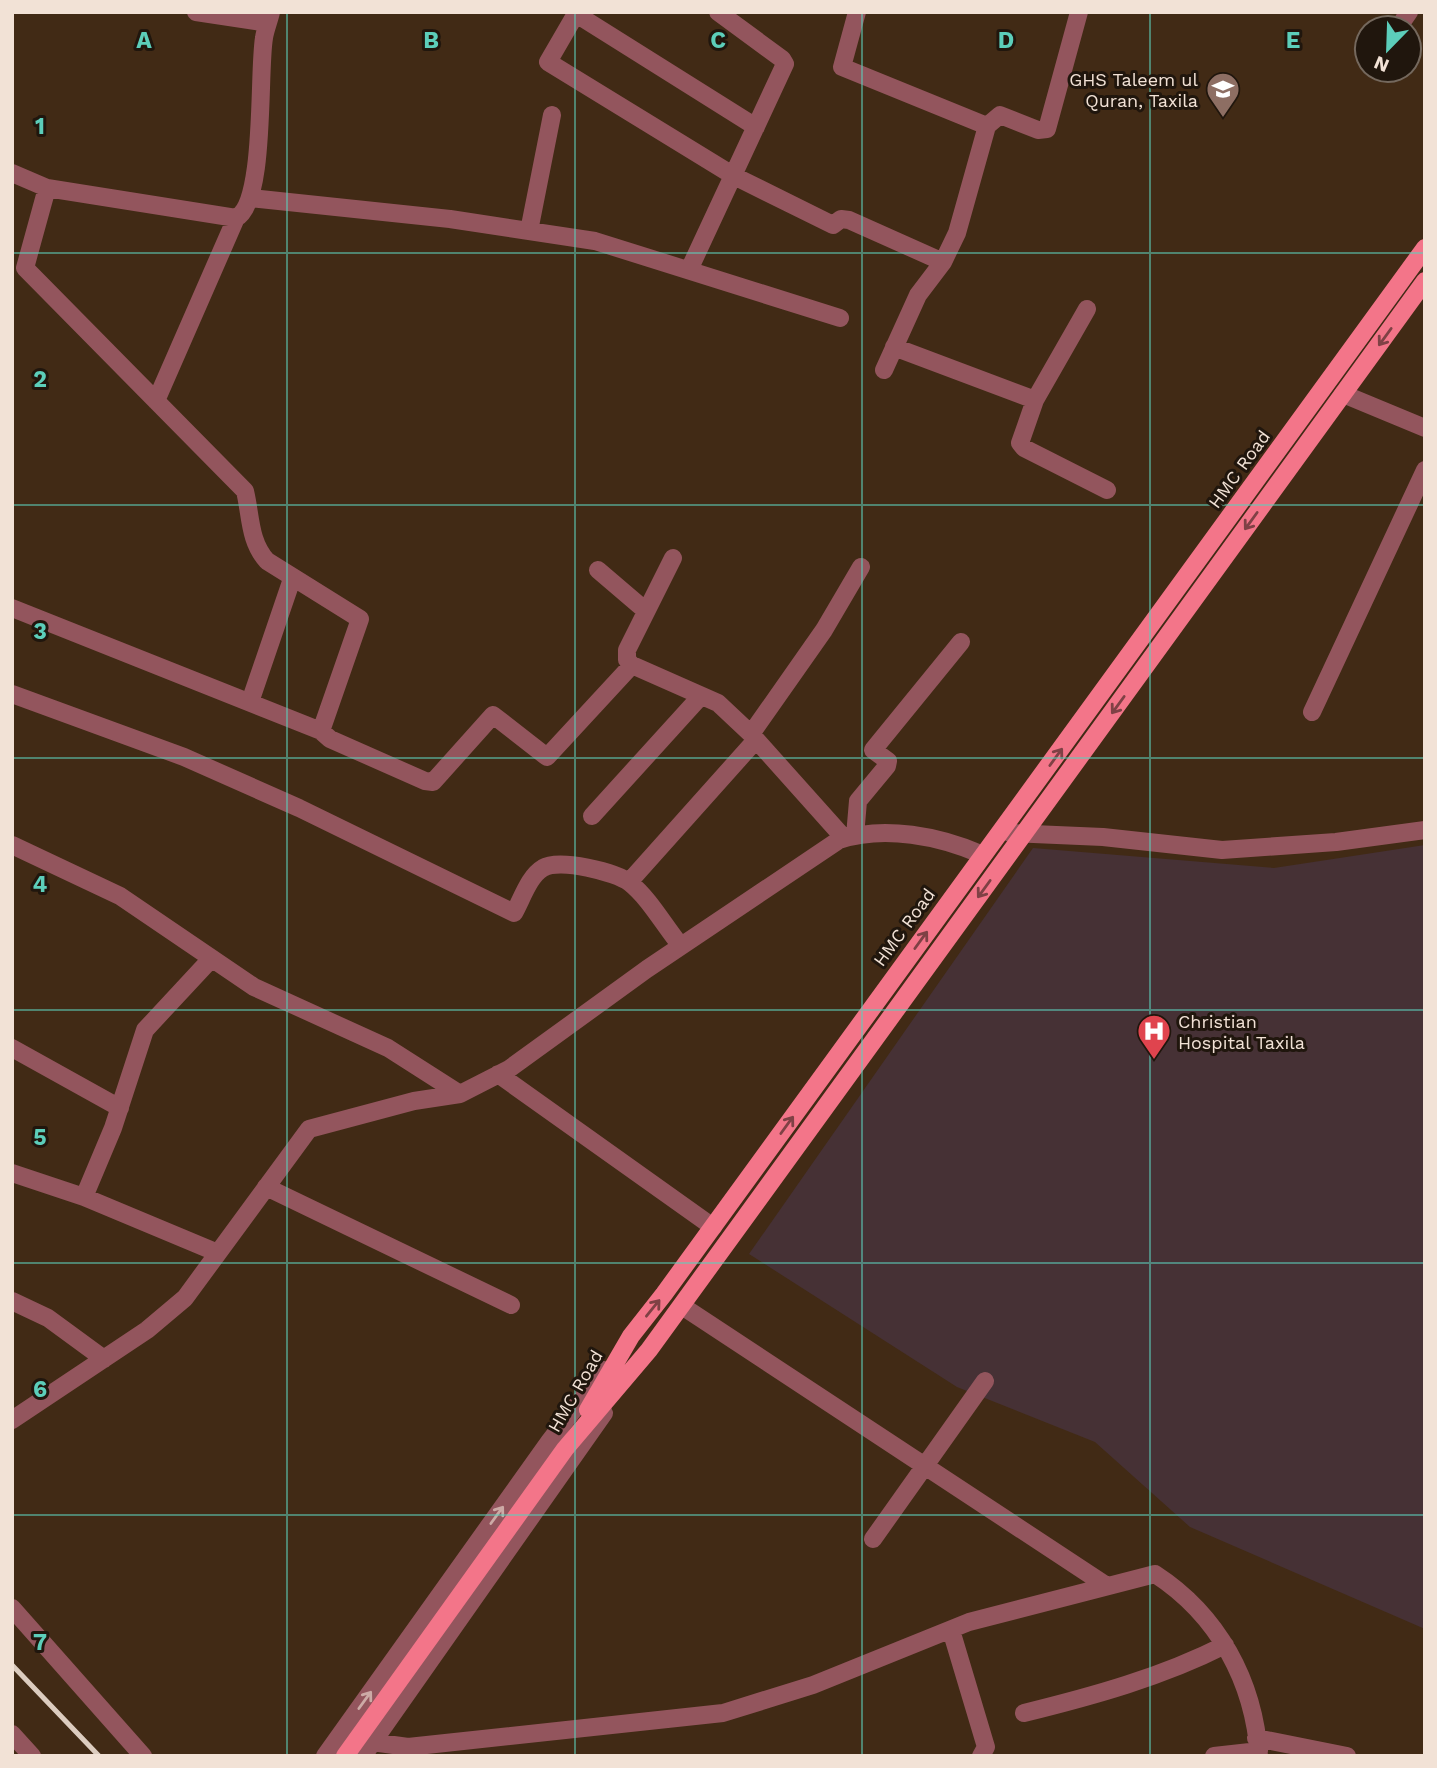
<svg xmlns="http://www.w3.org/2000/svg" width="1437" height="1768" font-family="'Work Sans',sans-serif">
<style>
.medical{fill:#463135}
.lines{fill:none;stroke-linecap:round;stroke-linejoin:round}
.minor{stroke:#93555d;stroke-width:18}
.tertiary{stroke:#93555d;stroke-width:18}
.primary{stroke:#f37589;stroke-width:18}
.rail{stroke:#dcccbf;stroke-width:5}
.oneway{stroke:#7f4145}
.oneway2{stroke:#ccaaa6}
.grid{fill:none;stroke:#5cceba;stroke-width:2;stroke-opacity:0.55}
.labels{text-anchor:middle;dominant-baseline:central;stroke-width:6;stroke-linejoin:round;paint-order:stroke}
.poi-label{font-size:18px;fill:#f2e2d6;stroke:#20160d;text-anchor:end}
.street-label{font-size:18px;fill:#f2e2d6;stroke:#20160d}
.grid-label{font-size:23px;text-anchor:middle;font-weight:bold;fill:#5cceba;stroke:#20160d;stroke-width:6;stroke-linejoin:round;paint-order:stroke}
</style>
<rect width="100%" height="100%" fill="#412a15"/>
<path class="medical" d="M1425,845V1629L1190,1527L1095,1442L957,1387L749,1254L1033,848L1274,868Z"/>
<g class="lines">
<path class="minor" d="M196,12L268,23
M577,12L548,62L734,176L833,225L841,219L849,220L943,262
M857,12L842,67L987,126
M576,14L756,127
M1400,25L1409,12
M12,173L47,188L236,218C266,203 258,72 264,38C265,30 269,21 271,12
M47,188L25,268L245,491C251,516 249,541 267,561L360,619L321,731
M250,198L450,219L595,241L840,318
M529,231L552,115
M689,270L785,64L782,59L718,12
M894,347L1035,400L1087,309
M884,370L918,295L943,262L957,233L987,126L1000,115L1038,130L1047,129L1079,12
M1343,394L1425,428
M1035,400L1020,443L1024,448L1107,490
M156,401L236,218
M673,558L627,650V660L632,665L718,703L751,734L844,838
M598,570L646,611
M12,608L321,731L330,739L425,781L433,782L493,715L547,757L632,665
M12,694L184,757L299,808L514,913C522,899 529,876 543,868C559,858 616,872 630,883C650,899 665,927 681,946
M250,702L292,579
M1312,712L1425,470
M751,734L824,630L861,567
M592,816L700,697
M1010,833L1103,837L1222,850L1336,842L1425,830
M855,836L858,801L887,766L888,761L873,750L961,642
M12,845L120,896L254,987L388,1048L460,1094
M629,882L755,741
M12,1048L120,1108
M498,1074L713,1227
M12,1173L84,1197L218,1253
M266,1187L511,1305
M84,1197L113,1128L145,1030L211,959
M12,1301L48,1318L104,1359
M682,1306L1107,1586
M12,1420L147,1330L185,1298L309,1129L414,1101L460,1094L509,1069L647,969L839,840C884,825 940,836 983,855
M873,1539L985,1381
M12,1608L143,1756
M951,1630L986,1747L981,1756
M1024,1713C1093,1696 1162,1677 1225,1645
M1256,1738L1347,1756
M372,1742L408,1747L723,1713L813,1685L969,1622L1155,1574C1218,1615 1254,1681 1259,1756
M325,1756L549,1442L604,1370
M363,1756L604,1413
M1214,1756L1259,1751"/>
<path class="tertiary" d="M12,1734L32,1756"/>
<path class="primary" d="M588,1410L631,1336L664,1294L1425,248
M345,1756L565,1449L649,1350L1425,281"/>
<path class="rail" d="M12,1665L99,1756"/>
</g>
<defs><path id="oneway-shaft" d="M-6 0H5M1.5-3L5.5 0L1.5 3" fill="none" stroke-width="1.6" stroke-linecap="round" stroke-linejoin="round" transform="scale(1.75)"/></defs>
<g class="oneway">
<use href="#oneway-shaft" transform="translate(1385 337) rotate(126)"/>
<use href="#oneway-shaft" transform="translate(1251 521) rotate(126)"/>
<use href="#oneway-shaft" transform="translate(1118 705) rotate(126)"/>
<use href="#oneway-shaft" transform="translate(1056 757) rotate(-54)"/>
<use href="#oneway-shaft" transform="translate(984 889) rotate(126)"/>
<use href="#oneway-shaft" transform="translate(921 940) rotate(-54)"/>
<use href="#oneway-shaft" transform="translate(787 1125) rotate(-54)"/>
<use href="#oneway-shaft" transform="translate(653 1308) rotate(-51)"/>
</g>
<g class="oneway2">
<use href="#oneway-shaft" transform="translate(497 1515) rotate(-54)"/>
<use href="#oneway-shaft" transform="translate(365 1700) rotate(-54)"/>
</g>
<path class="grid" d="M287,12V1756M575,12V1756M862,12V1756M1150,12V1756M12,253H1425M12,505H1425M12,758H1425M12,1010H1425M12,1263H1425M12,1515H1425"/>
<defs>
<symbol id="school-pin" viewBox="-11 -11 22 30"><path d="M0 17L-7.5 6A9.5 9.5 0 1 1 7.5 6Z" fill="#8d6e63" stroke="#20160d"/><path d="M0-5L7-2L0 1L-7-2ZM-4 1L0 2.5L4 1V4Q0 6-4 4Z" fill="#fff"/></symbol>
<symbol id="hospital-pin" viewBox="-11 -11 22 30"><path d="M0 17L-7.5 6A9.5 9.5 0 1 1 7.5 6Z" fill="#e0444e" stroke="#20160d"/><path d="M-5-5h3v3.5h4V-5h3V5h-3V1.5h-4V5h-3Z" fill="#fff"/></symbol>
</defs>
<g fill-rule="evenodd">
<use href="#school-pin" x="1204" y="70" width="38" height="52"/>
<use href="#hospital-pin" x="1135" y="1012" width="38" height="52"/>
</g>
<g class="labels">
<g class="poi-label">
<text x="1198" y="79">GHS Taleem ul<tspan x="1198" dy="21">Quran, Taxila</tspan></text>
<text x="1178" y="1021" text-anchor="start">Christian<tspan x="1178" dy="21">Hospital Taxila</tspan></text>
</g>
<g class="street-label">
<text transform="translate(1239 469) rotate(-54)">HMC Road</text>
<text transform="translate(904 927) rotate(-54)">HMC Road</text>
<text transform="translate(575 1391) rotate(-60)">HMC Road</text>
</g>
</g>
<g class="grid-label">
<text x="144" y="48">A</text>
<text x="431" y="48">B</text>
<text x="718" y="48">C</text>
<text x="1006" y="48">D</text>
<text x="1293" y="48">E</text>
<text x="40" y="134">1</text>
<text x="40" y="387">2</text>
<text x="40" y="639">3</text>
<text x="40" y="892">4</text>
<text x="40" y="1145">5</text>
<text x="40" y="1397">6</text>
<text x="40" y="1650">7</text>
</g>
<rect width="1437" height="1768" fill="none" stroke="#f2e2d6" stroke-width="28"/>
<g transform="translate(1388 49) rotate(203)"><circle r="33" fill="#20160d" stroke="#74685d" stroke-width="2"/>
<path d="M0-5L12 26L0 18L-12 26Z" fill="#5cceba"/>
<text y="-10" font-size="19" font-weight="bold" text-anchor="middle" fill="#f2e2d6">N</text>
</g>
</svg>
